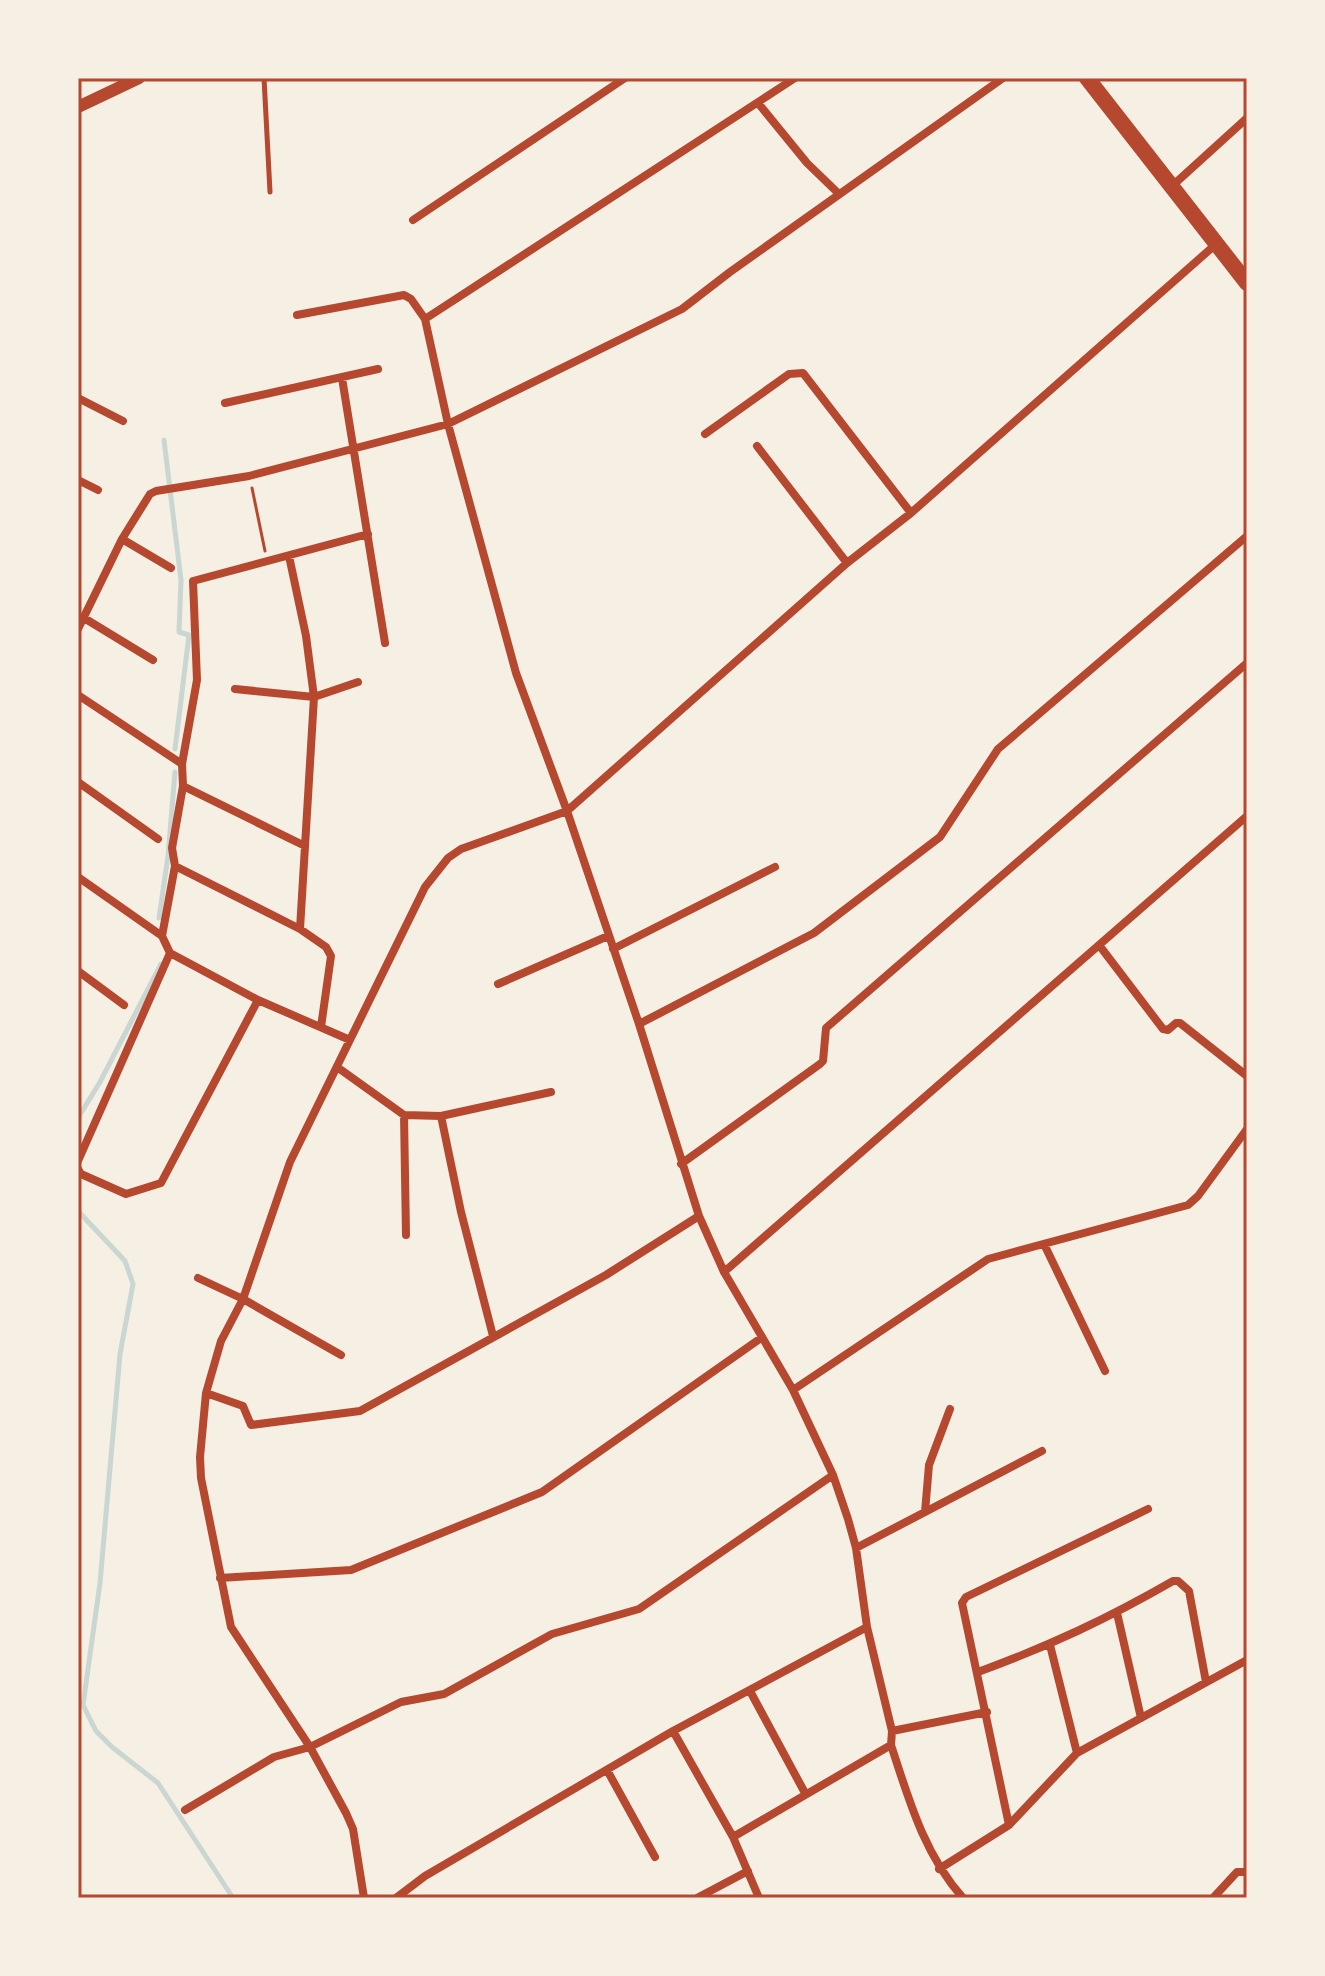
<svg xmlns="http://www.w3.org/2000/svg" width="1325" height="1976" font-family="'Times New Roman',serif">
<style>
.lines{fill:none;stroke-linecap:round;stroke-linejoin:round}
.stream{stroke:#c9d6d2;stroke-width:5}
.path{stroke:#b5482f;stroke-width:3}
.service{stroke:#b5482f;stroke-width:5}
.minor{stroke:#b5482f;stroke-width:8}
.tertiary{stroke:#b5482f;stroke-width:12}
.primary{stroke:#b5482f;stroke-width:16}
.neatline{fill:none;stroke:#b5482f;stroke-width:3}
</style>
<rect width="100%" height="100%" fill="#f6efe4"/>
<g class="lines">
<path class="stream" d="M164,440L181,580L179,632L189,635L175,749
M159,918L168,856L175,772
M78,1118L100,1082L161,964
M78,1211L125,1261L133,1284L120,1354L100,1583L83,1705L96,1731L112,1747L158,1783L233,1898"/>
<path class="path" d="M252,488L265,551"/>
<path class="service" d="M264,78L270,192"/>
<path class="minor" d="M758,103L807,163L839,194
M1171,187L1247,118
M413,220L625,78
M297,315L404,295L411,299L425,319L448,424L516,673L567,811L639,1024L699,1216L724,1272L793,1390L833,1475L848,1519L856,1548L867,1627L892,1731L891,1745C909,1800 924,1854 963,1898
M425,319L795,78
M342,378L385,643
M78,398L123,421
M225,403L378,369
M705,434L789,374L803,373L911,513
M757,446L847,563
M78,480L98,490
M122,539L171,568
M289,556L306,636L314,697L300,929L326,947L331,956L321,1027
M84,618L153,660
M78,629L122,539L150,494L156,491L249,476L448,424L682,309L730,272L1003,78
M235,689L314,697L358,682
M78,695L182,764
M78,782L158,839
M183,786L305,846
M175,866L300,929
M78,877L162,936L170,953L258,1000L350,1040
M162,936L175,866L172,848L183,786L182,764L197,680L193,581L368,534
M1099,945L1163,1029L1168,1030L1176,1023H1180L1247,1076
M613,949L775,867
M78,971L124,1005
M498,984L608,936
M639,1024L814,933L940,837L998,749L1247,536
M337,1067L404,1115L441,1116L551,1092
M404,1115L406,1235
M441,1116L461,1212L493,1336
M78,1161L170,953
M681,1164L820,1064L823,1061L826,1028L1247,663
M78,1169L81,1174L126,1194L161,1183L258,1000
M1044,1244L1105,1371
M724,1272L1247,816
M198,1278L243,1299L341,1355
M793,1390L988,1259L1188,1205L1198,1196L1247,1129
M206,1393L243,1406L251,1425L360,1411L606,1275L699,1216
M925,1512L929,1465L950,1409
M856,1548L1042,1451
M220,1578L351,1570L542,1492L761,1338
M1117,1613L1141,1718
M1050,1645L1077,1753
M978,1672C1049,1646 1107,1619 1173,1581H1178L1189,1591L1206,1682
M750,1691L805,1793
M673,1731L733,1837L759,1898
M892,1731L987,1712
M607,1770L655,1857
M185,1810L274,1757L310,1747L401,1702L444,1694L552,1634L639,1609L833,1475
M1009,1825L962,1603L966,1597L1148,1509
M733,1837L891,1745
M939,1869L1009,1825L1077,1753L1247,1660
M364,1898L353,1829L346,1813L310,1747L231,1627L201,1478L200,1457L206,1393L221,1341L243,1299L290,1162L425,887L448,858L461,849L567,811L847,563L911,513L1215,245
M396,1898L425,1876L673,1731L867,1627
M697,1898L748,1871
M1213,1898L1237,1872H1247"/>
<path class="tertiary" d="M78,107L139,78"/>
<path class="primary" d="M1087,78L1247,283"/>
</g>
<rect width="1325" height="1976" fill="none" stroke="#f6efe4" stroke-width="160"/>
<rect x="80" y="80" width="1165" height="1816" class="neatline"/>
</svg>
